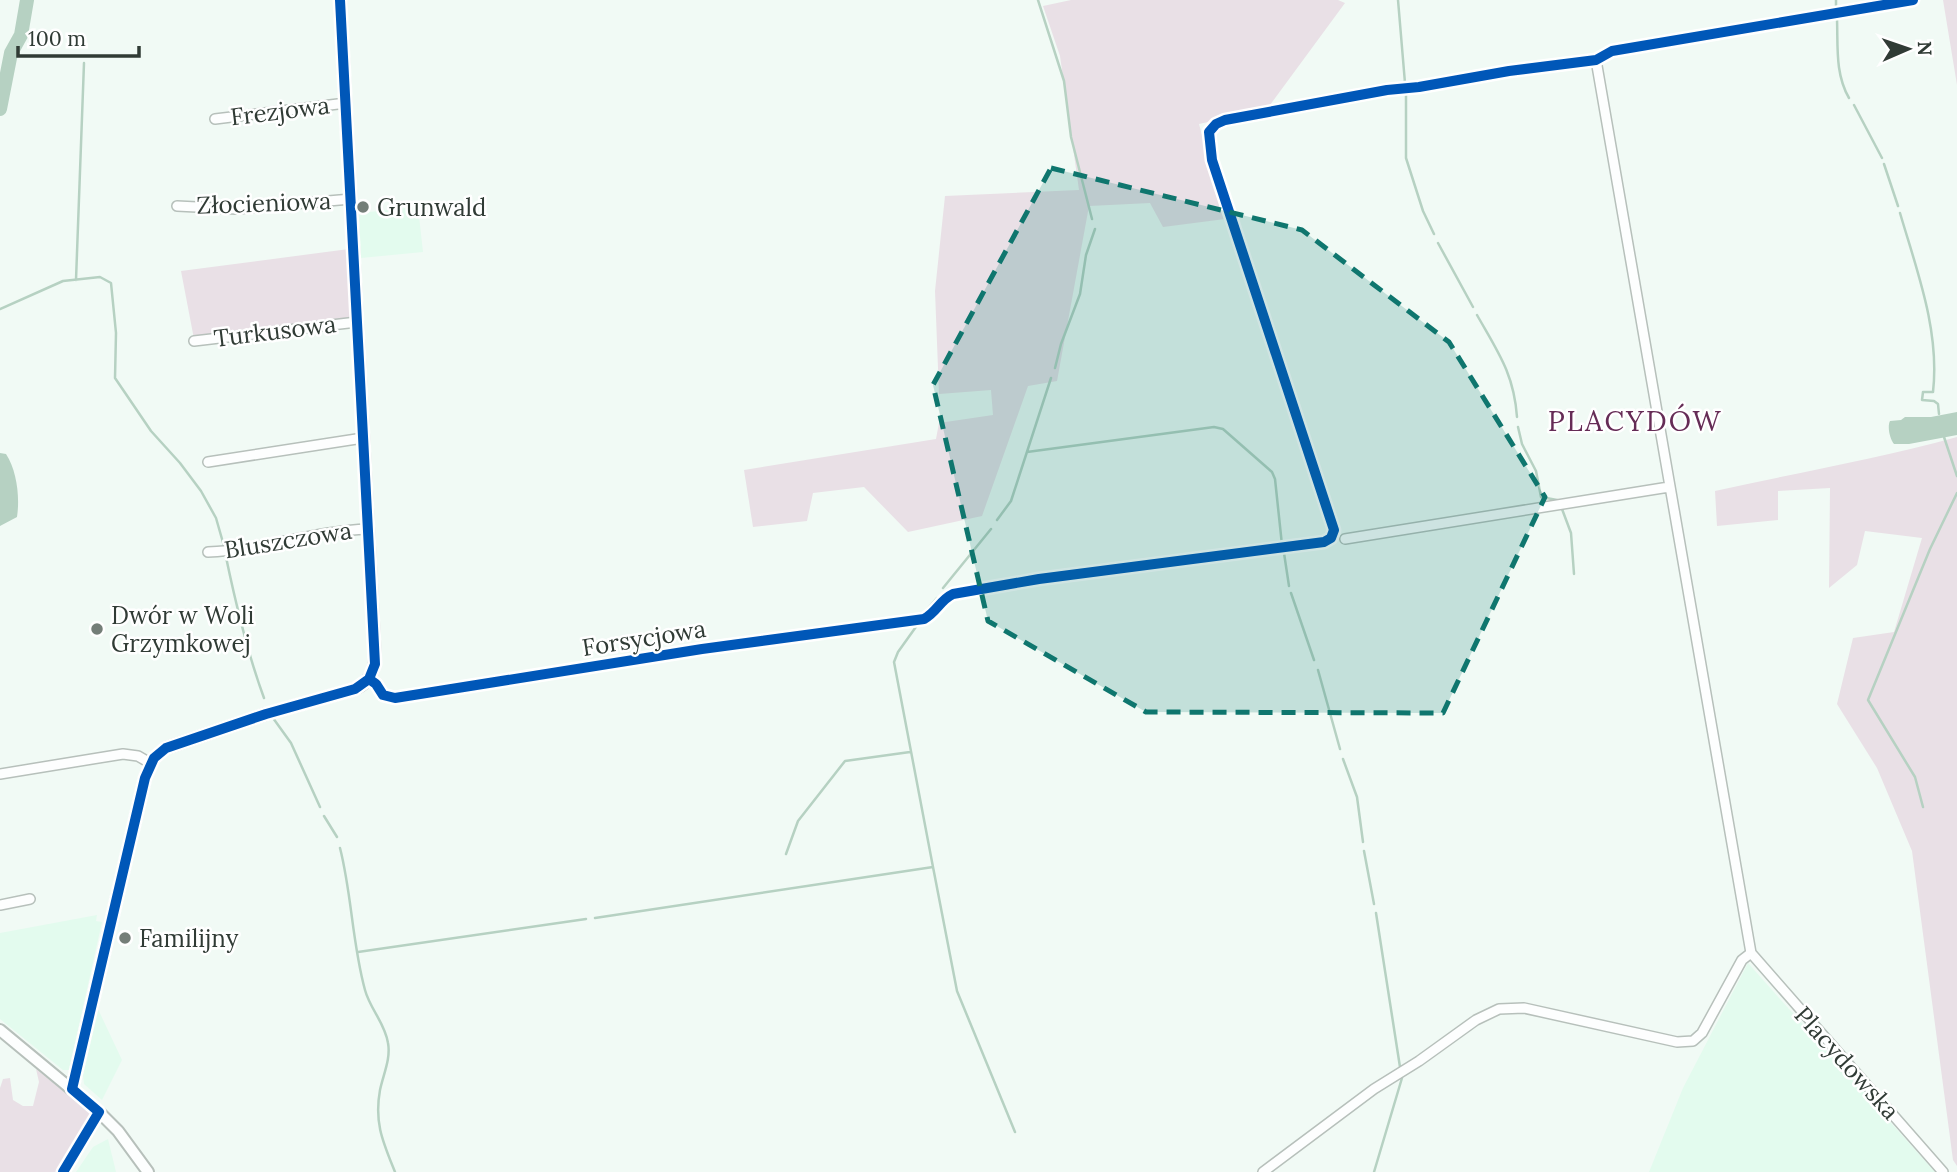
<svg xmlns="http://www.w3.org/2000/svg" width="1957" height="1172" font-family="Lora,serif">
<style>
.built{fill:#e3fbee}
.green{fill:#e9e0e6}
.water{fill:#b6d1c2}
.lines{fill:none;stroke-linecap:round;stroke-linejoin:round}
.stream{stroke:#b6d1c2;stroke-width:2.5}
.river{stroke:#b6d1c2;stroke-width:14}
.minor-casing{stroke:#b7c0bb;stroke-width:12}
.tertiary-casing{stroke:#b7c0bb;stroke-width:14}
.minor{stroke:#fdfefe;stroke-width:9}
.tertiary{stroke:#fdfefe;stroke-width:10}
.cycleway-casing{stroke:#fff;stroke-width:15}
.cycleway{stroke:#0057b8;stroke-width:10}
.marked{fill:#0f766e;fill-opacity:0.2;stroke:#0f766e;stroke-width:5;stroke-dasharray:14 9;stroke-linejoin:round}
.poi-dot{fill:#747e78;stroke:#fff;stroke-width:2.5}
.labels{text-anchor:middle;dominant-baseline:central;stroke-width:5;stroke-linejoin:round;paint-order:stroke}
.street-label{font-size:24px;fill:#303b35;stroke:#fff}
.poi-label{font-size:24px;fill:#303b35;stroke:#fff;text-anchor:start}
.quarter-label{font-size:28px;letter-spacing:2px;fill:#652c56;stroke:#fff}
</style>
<rect width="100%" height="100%" fill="#f1faf5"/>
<path class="built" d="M418,207L423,252L361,258L359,213Z
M97,915L96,921L102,922L69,1070H63L0,1019V933Z
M1748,963L1789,1009L1935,1172H1649L1683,1088Z
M98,1009L122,1060L102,1100L84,1084L83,1075Z
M108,1139L116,1172H76L93,1147Z"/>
<path class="green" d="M1071,0H1338L1345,3L1267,109L1199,124L1225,219L1163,227L1150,203L1089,206L1057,381L1028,386L982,516L908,532L864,487L813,493L807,521L753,527L744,470L936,439L939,423L993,415L991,390L939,394L935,291L945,196L1079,190L1060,56L1043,6Z
M1943,0H1957V85Z
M349,249L353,315L350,321L194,339L181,271Z
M1957,437V1166L1953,1160L1912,851L1877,768L1837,704L1853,638L1894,632L1922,538L1865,531L1857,565L1829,588L1830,488L1778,491V520L1717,526L1715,491C1796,473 1877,459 1957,437Z
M36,1069L93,1115L60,1172H0V1088L3,1079L10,1078L13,1100L23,1106H33L39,1082Z"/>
<path class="water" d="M1957,412V435L1909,444H1894C1890,439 1887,427 1890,421L1901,420L1905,417H1931Z
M0,453L6,454C17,471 20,497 17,517L0,526Z"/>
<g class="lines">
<path class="stream" d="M1038,0L1064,81L1071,137L1092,219
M1398,0L1405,83
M1836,0V8
M1837,19C1838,46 1835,74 1849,98
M1406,92V158L1423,211L1434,234
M1854,105L1882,158
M1884,164L1898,206
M1900,213C1917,271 1940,331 1933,392H1923L1922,400L1934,401L1938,404L1939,414
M1438,243L1473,307
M76,280L84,63
M0,309L63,281L100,277L111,283L116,333L115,378L151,431L180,463L201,491L216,518L224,546
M1477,315C1498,352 1514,374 1517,417
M1055,368L1061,344L1080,294L1086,255L1095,229
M1518,427L1522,444L1536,471L1541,497L1557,500
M1944,437L1957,476
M1027,452L1214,427L1223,429L1272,472L1275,479L1282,545
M1562,509L1571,533L1574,574
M997,520L1011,501L1051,378
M1284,553L1289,586
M226,557C236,605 247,652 264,698
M943,588L991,529
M1291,593L1314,660
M925,612L937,598
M918,624L898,652L894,662L933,867
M1318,670L1340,749
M273,718L291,743L320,807
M1343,759L1357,797L1363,842
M1923,807L1915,777L1868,700L1930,549L1957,493
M324,816L337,837
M340,848C352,895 352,943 365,990C370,1009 385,1023 388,1043C391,1059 383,1075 380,1090C374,1123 383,1142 395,1172
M1364,851L1374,904
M786,854L798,821L845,761L910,752
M1376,913L1400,1067
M595,918L933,867L957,991L1015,1132
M358,952L586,919
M1374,1172L1402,1078"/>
<path class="river" d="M0,109L11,53L21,35L27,0"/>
<defs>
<path id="minor" d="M1596,60L1751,953
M215,119L346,103
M177,206L236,209L351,199
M194,341L357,322
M208,462L363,438
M1345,539L1669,487
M208,552C262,550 313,531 368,529
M369,679L376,684L383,695L395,698L702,649L924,619C937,612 940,600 953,594L1039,579L1324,542L1331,538L1334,530L1212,160L1209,132L1216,124L1225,120L1387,90L1419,87L1509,71L1596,60L1612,51L1913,0
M0,774L123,754L138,756L150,763
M0,905L30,899
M1751,953L1943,1172
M1263,1172L1374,1089L1419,1061L1476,1020L1499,1009L1524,1008L1677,1042L1693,1041L1702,1033L1742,960L1751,953"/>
<path id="tertiary" d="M0,1030L99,1112L118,1131L148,1172
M72,1089L145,778L154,758L166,748L266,714L355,689C369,682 374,673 375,658L340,0
M63,1172L99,1112"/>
</defs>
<use href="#minor" class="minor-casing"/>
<use href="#tertiary" class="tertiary-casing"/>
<use href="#minor" class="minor"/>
<use href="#tertiary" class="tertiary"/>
<defs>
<path id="cycleway" d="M369,679L376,684L383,695L395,698L702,649L924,619C937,612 940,600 953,594L1039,579L1324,542L1331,538L1334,530L1212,160L1209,132L1216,124L1225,120L1387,90L1419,87L1509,71L1596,60L1612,51L1913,0
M63,1172L99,1112L72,1089L145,778L154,758L166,748L266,714L355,689L369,679L375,664L340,0"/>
</defs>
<use href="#cycleway" class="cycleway-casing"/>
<use href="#cycleway" class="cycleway"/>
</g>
<path class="marked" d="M1051,168L1302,230L1449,342L1545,497L1443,713L1146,712L988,621L933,385Z"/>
<g class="poi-dot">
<circle cx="363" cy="207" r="7"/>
<circle cx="97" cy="629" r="7"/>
<circle cx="125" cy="938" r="7"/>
</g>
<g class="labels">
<g class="street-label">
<text transform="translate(280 111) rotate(-7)">Frezjowa</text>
<text transform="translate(264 203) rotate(-2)">Złocieniowa</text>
<text transform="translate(275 331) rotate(-7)">Turkusowa</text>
<text transform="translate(288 540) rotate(-9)">Bluszczowa</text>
<text transform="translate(644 638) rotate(-9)">Forsycjowa</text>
<text transform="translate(1847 1063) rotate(48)">Placydowska</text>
</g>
<g class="poi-label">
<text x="377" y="207">Grunwald</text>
<text x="111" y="615">Dwór w Woli<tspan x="111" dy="28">Grzymkowej</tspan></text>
<text x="139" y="938">Familijny</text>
</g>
<g class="quarter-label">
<text x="1635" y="421">PLACYDÓW</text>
</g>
</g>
<g transform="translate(1908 49) rotate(88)" stroke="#ffffff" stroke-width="5" paint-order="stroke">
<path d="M0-5L12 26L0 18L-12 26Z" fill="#303b35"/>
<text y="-10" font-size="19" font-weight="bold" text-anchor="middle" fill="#303b35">N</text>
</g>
<path d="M18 46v10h121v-10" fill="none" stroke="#303b35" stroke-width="3.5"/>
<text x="28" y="46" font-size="21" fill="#303b35" stroke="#ffffff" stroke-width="5" paint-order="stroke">100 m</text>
</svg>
